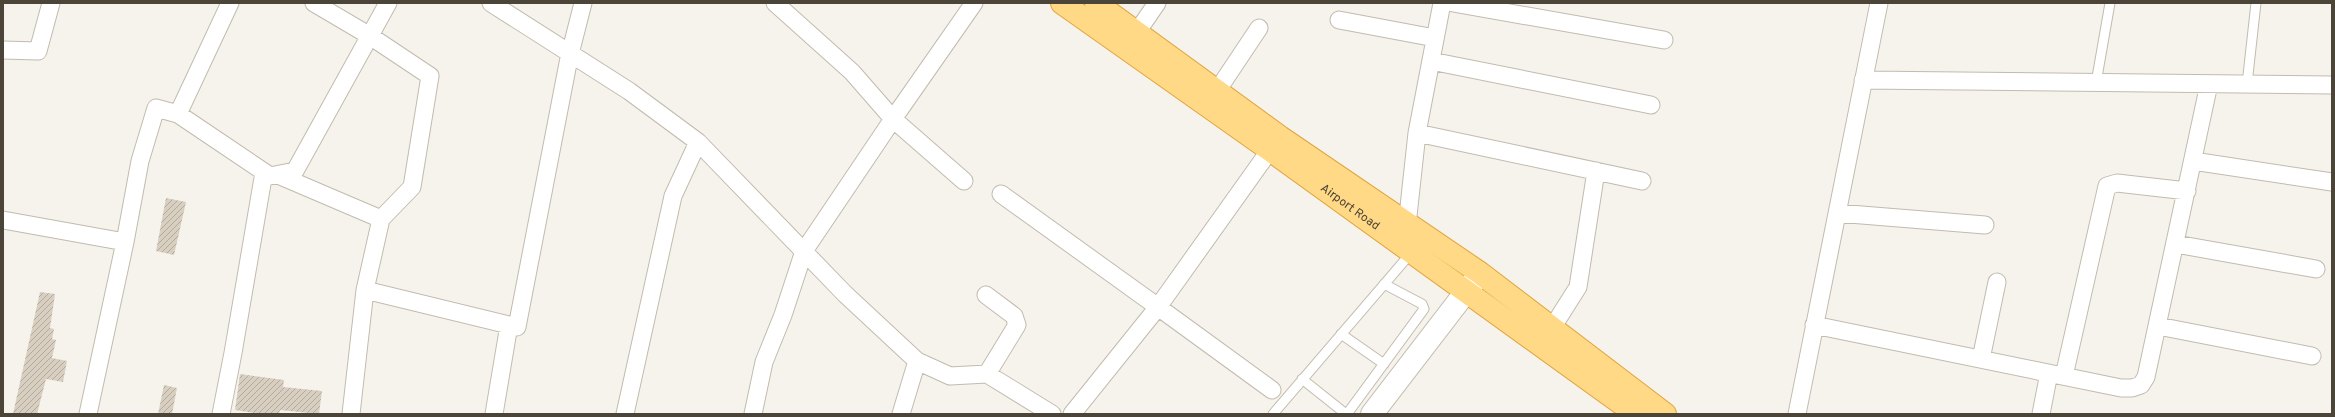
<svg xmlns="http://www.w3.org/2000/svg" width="2335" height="417" font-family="Overpass,sans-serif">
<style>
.building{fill:url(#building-hatch)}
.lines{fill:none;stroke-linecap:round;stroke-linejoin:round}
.service-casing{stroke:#c2bbae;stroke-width:11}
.minor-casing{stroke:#c2bbae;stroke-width:19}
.tertiary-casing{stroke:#c2bbae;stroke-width:24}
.trunk-casing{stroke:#e0a43c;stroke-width:24}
.service{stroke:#fff;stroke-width:9}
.minor{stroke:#fff;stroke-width:17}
.tertiary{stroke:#fff;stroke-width:22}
.trunk{stroke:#ffd985;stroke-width:22}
.labels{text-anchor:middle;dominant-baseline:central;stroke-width:3.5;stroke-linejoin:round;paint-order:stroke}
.street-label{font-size:12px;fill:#4b4439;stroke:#fff}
</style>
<defs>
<pattern id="building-hatch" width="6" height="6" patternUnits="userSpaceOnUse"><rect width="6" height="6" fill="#d8cfc1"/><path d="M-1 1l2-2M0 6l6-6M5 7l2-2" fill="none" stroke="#b1aa9e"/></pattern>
</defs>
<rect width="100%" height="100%" fill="#f6f3ec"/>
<path class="building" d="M166,198L186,202L174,255L156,251Z
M40,292L55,294L50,328L54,329L52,339L56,340L52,358L67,361L63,382L46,379L37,414H13Z
M240,374L284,380L283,387L322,391L319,414L280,410L279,414H261L235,410Z
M164,385L177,388L172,414H158Z"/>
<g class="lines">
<defs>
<path id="service" d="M2096,83L2110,3
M2247,84L2256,3
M1341,334L1384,364
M1302,379L1346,414
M1273,414L1411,253
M1347,414L1424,309L1422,304L1384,284"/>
<path id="minor" d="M314,3L370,36L430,76L412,187L381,219
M491,3L629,91L698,142L845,294L917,361L901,414
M775,3L852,72L893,119L974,3
M1453,3L1664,40
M1339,20L1435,38
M1137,32L1157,3
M3,50L38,51L51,3
M1431,61L1651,105
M1863,80L2332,85
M1217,91L1259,28
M178,114L270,176L295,171L388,3
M1417,133L1642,181
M2193,161L2332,182
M278,175L381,219L365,290L517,327L569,58L583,3
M1001,194L1158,307L1270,150
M1837,213L1985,225
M3,220L125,242L140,161L156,108L178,114L230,3
M1407,225L1417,133L1442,3
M2176,244L2316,269
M986,295L1014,316L1017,325L987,374
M1814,325L2121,388H2132L2141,385L2146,377L2209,84
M2158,326L2312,356
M1552,328L1578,287L1596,171
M1981,359L1997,282
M917,361L950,376L987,374L1052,414
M2064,376L2107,186L2117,183L2187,191
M88,414L125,242
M221,414L233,353L264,172
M351,414L365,290
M494,414L509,325
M625,414L673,196L698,142
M753,414L764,362L783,315L804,251L893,119L964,181
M1072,414L1158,307L1272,390
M1797,414L1879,3
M2041,414L2049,373"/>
<path id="tertiary" d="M1372,414L1478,276"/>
<g id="trunk">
<path id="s1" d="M1062,3L1270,150L1636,414"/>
<path d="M1096,3L1280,137L1480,273L1665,414"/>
</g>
</defs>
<use href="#service" class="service-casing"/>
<use href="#minor" class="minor-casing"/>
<use href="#tertiary" class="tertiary-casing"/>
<use href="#trunk" class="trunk-casing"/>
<use href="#service" class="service"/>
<use href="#minor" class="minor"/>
<use href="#tertiary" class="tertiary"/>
<use href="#trunk" class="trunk"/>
</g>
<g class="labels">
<g class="street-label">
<text stroke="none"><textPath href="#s1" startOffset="353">Airport Road</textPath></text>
</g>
</g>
<rect width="2335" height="417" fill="none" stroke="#4b4439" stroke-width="8"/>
</svg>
